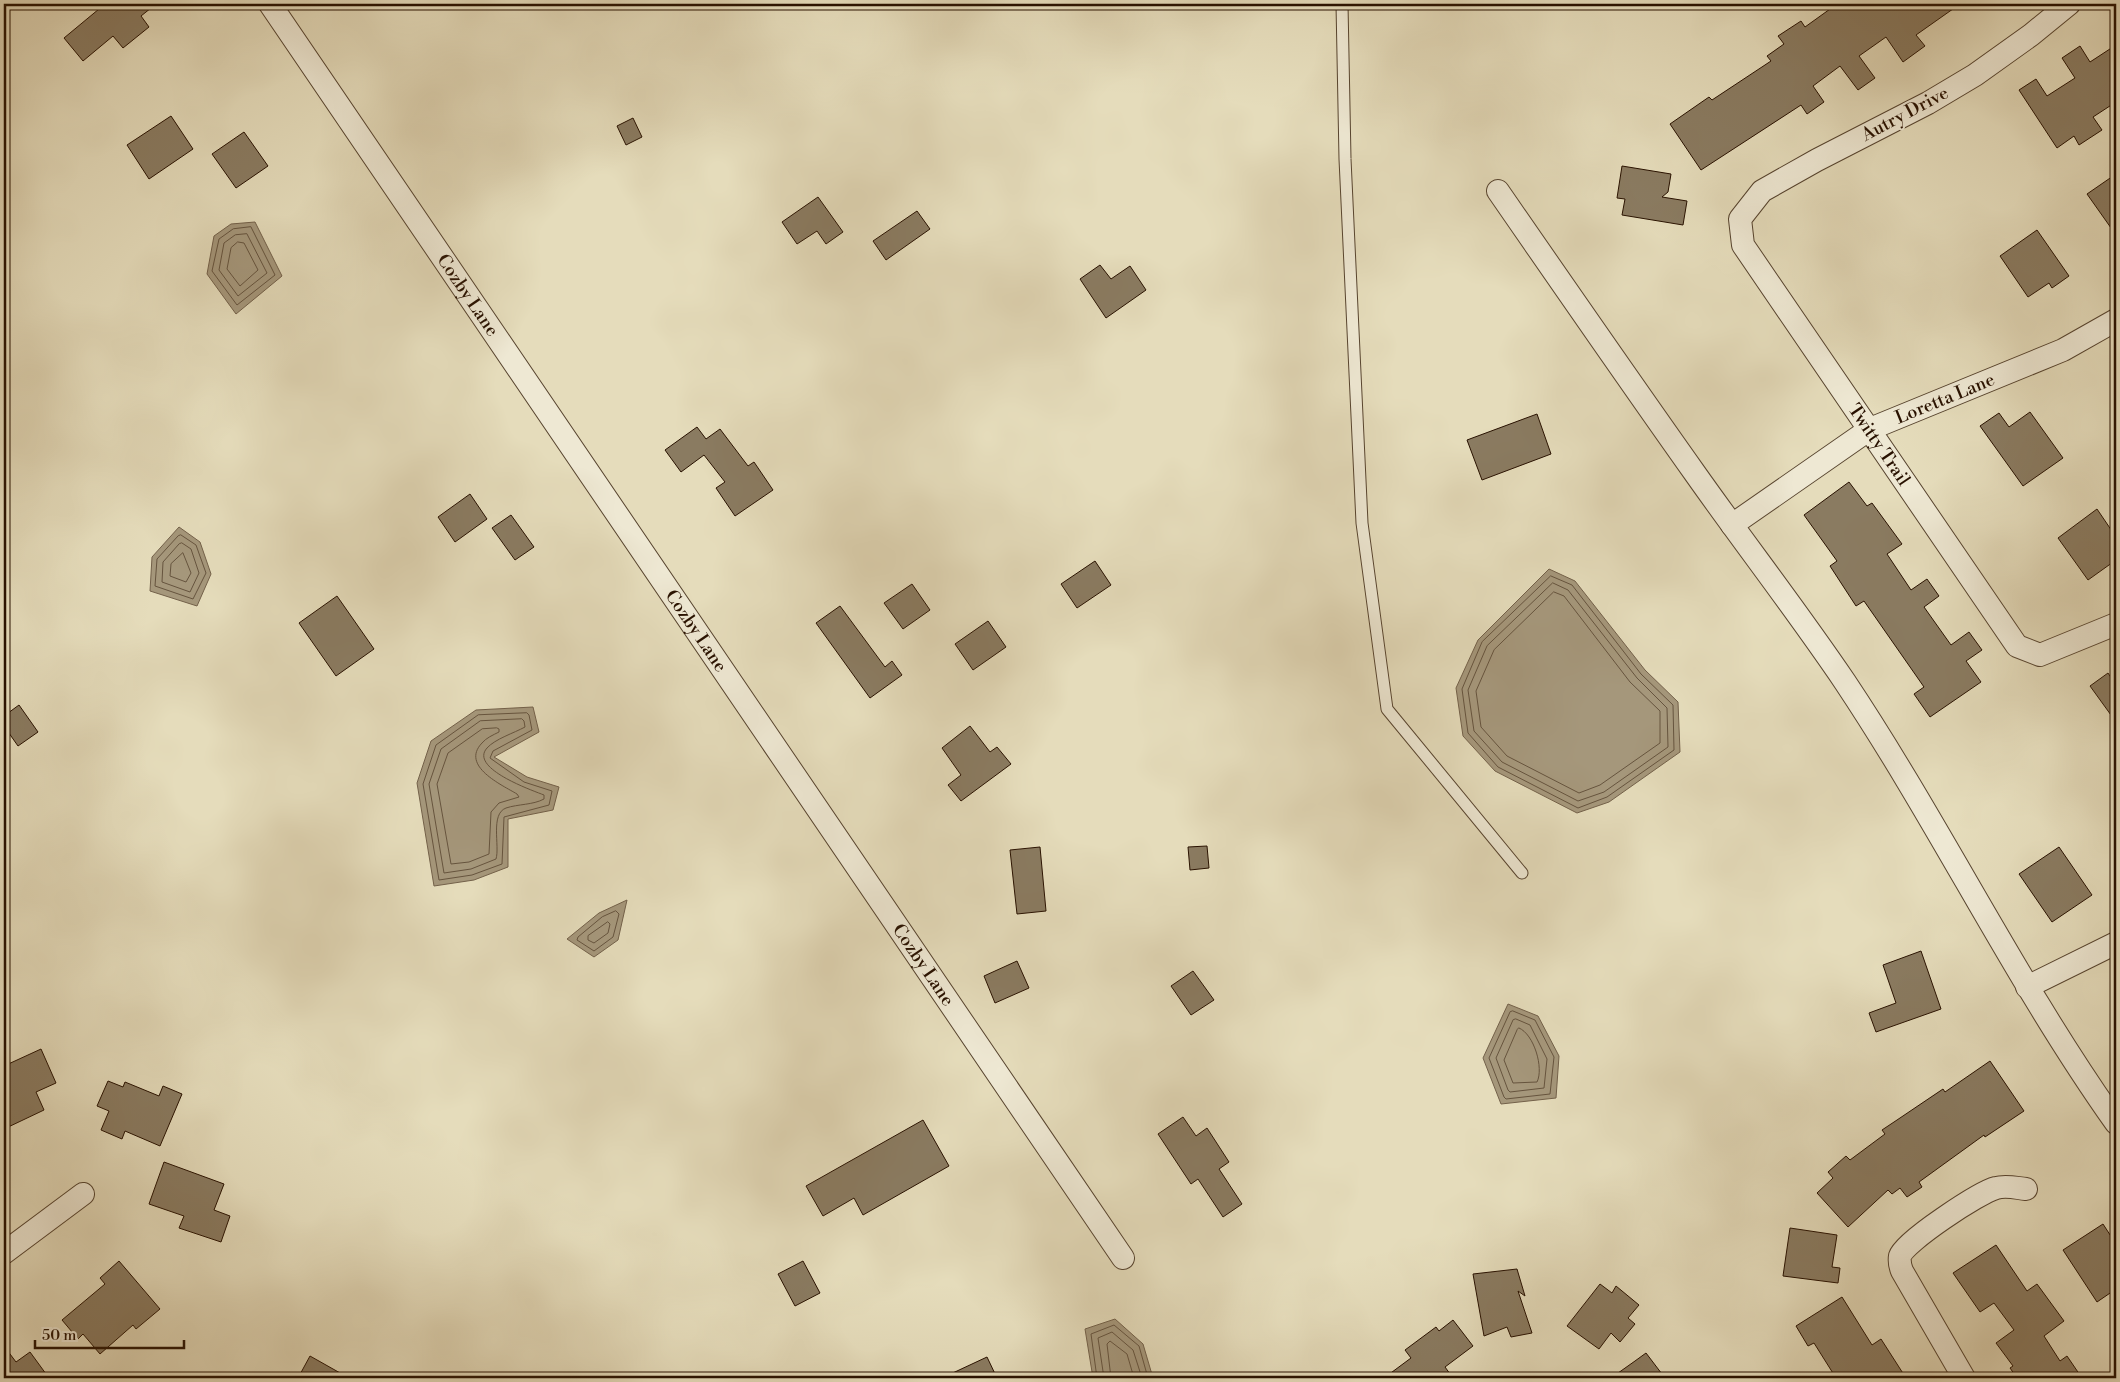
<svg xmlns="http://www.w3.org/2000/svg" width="2120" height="1382" font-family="'Libre Bodoni',serif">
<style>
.water{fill:#a5977b;stroke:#73614a}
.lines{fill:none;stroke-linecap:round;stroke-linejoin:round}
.shore{stroke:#66543e;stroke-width:1}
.building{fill:#8a7b61;stroke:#281100}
.service-casing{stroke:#57442f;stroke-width:13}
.minor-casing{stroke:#57442f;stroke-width:24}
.service{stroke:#eee8d3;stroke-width:11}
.minor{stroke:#eee8d3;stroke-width:22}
.labels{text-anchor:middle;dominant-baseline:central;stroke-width:4;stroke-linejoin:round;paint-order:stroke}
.street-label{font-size:18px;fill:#281100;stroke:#eee8d3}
</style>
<rect width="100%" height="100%" fill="#e5dcbb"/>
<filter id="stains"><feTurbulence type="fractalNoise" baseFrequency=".004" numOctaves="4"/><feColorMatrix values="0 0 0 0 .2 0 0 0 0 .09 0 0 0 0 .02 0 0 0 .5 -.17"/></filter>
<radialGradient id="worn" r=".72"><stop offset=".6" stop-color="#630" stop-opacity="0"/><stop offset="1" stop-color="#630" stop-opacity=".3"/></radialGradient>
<path class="water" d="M255,222L282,276L236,314L207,274L214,236L231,224Z
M179,527L200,542L211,574L197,606L150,591L152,557Z
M1549,569L1575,581L1645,670L1678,702L1680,752L1609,802L1577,813L1495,771L1463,736L1456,688L1478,640Z
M533,707L539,732L494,757L527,777L559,787L553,810L508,819V867L474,880L434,886L417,783L431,741L476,710Z
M627,900L618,940L594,957L567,939L599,913Z
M1508,1004L1538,1016L1559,1056L1556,1098L1501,1104L1483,1058Z
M1115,1319L1143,1344L1153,1378H1093L1085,1329Z"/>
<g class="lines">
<path class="shore" d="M251,227L275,275L237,305L212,271L219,239L233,229Z
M247,234L267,273L238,296L219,270L224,243L235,235Z
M238,242L244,243L258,270L240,286L227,269L231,248Z
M181,535L196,545L206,573L193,599L155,586L157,559L178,536Z
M182,543L191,549L199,573L190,592L162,582L163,562L179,544Z
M183,553L191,573L186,582L170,576L171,564Z
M1551,576L1572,585L1641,674L1673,705L1674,750L1607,797L1578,808L1498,767L1468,733L1462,689L1482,642Z
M1553,583L1568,590L1637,678L1667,708L1668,747L1604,792L1578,801L1502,762L1474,731L1468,690L1487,646Z
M1554,592L1564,596L1630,682L1660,711V743L1600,785L1579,793L1507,756L1481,727L1476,691L1494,650Z
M527,713L529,715L532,730L493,751L490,758L524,782L552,791L549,805L504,817L502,864L472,875L439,880L423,784L436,745L478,715Z
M522,719L524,721L525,727C514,733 495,739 487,748C469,768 531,790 544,795V799C533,805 518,804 506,808C490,814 500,846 496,859L471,869L444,873L429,784L441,749L480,721Z
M497,728L499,729V732C493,735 486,738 482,743C460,766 502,785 517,794L519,797L499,803L491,812L489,854L469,862L451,864L437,784L448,753L482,729Z
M616,911L619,914L613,937L594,951L577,940L578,937L602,917Z
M608,922L610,924L608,933L594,943L588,940V936Z
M1513,1011L1535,1020L1554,1057L1550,1094L1506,1099L1504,1097L1489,1058L1510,1012Z
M1516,1019L1530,1025L1547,1059L1544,1088L1510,1092L1508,1090L1496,1058L1513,1020Z
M1519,1028C1534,1034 1544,1068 1537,1082L1513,1083L1504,1060L1517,1030Z
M1097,1378L1091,1334L1114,1325L1139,1346L1148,1378
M1104,1378L1098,1338L1112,1332L1133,1350L1142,1378
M1111,1378L1107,1344L1110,1341L1127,1354L1134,1378"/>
</g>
<path class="building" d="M105,4H156L141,16L149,27L123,48L113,36L83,61L64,38Z
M1837,4H1960L1916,35L1925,46L1903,62L1886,37L1859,56L1875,78L1858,90L1840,66L1813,86L1824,102L1807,114L1801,105L1701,170L1670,124L1709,97L1712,100L1771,61L1767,56L1784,44L1778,36L1801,21L1805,27Z
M2116,45V102L2093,117L2102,130L2079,145L2074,136L2057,148L2019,90L2036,79L2047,96L2075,78L2062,58L2080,46L2090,62Z
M171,116L193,149L149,179L127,145Z
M633,118L642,137L626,145L617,126Z
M244,132L268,166L236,188L212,154Z
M1622,166L1671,174L1668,192L1662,197L1687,201L1683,225L1622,215L1625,199L1617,198Z
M2116,174V235L2087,194Z
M818,197L843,232L826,244L817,231L797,244L782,222Z
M917,211L930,229L886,260L873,241Z
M2037,230L2069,276L2052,288L2049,283L2028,297L2000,256Z
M1100,265L1111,279L1130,266L1146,290L1106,318L1080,279Z
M2030,412L2063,458L2023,486L1980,426L1999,413L2009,427Z
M1537,414L1551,454L1482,480L1467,440Z
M697,427L706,439L720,429L748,466L754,462L773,490L735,516L716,488L725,482L704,455L681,472L665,450Z
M1849,482L1867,506L1872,503L1902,544L1887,554L1911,590L1927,579L1939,596L1924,607L1951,645L1969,632L1982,650L1966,661L1981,682L1930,717L1914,694L1924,687L1864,601L1856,606L1830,566L1837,561L1804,515Z
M470,494L487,519L455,542L438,517Z
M2097,509L2116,537V560L2088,580L2058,538Z
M511,515L534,547L515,560L492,528Z
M1095,561L1111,585L1077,608L1061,584Z
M912,584L930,610L903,629L884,603Z
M337,596L374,649L336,676L299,623Z
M840,606L885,667L892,661L902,675L870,698L816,623Z
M988,621L1006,647L973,670L955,644Z
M2108,673L2116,685V722L2090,686Z
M19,705L38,732L18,746L4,726V716Z
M970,726L990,752L997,747L1011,764L961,801L948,785L961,775L942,748Z
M1207,846L1209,868L1190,870L1188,847Z
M1040,847L1046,911L1017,914L1010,850Z
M2059,847L2092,895L2052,922L2019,874Z
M1921,951L1941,1009L1876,1032L1869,1013L1896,1003L1883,965Z
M1017,961L1029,988L995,1003L984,976Z
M1193,971L1214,1000L1191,1015L1171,986Z
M41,1049L56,1083L36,1092L44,1110L4,1129V1066Z
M1990,1061L2024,1111L1985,1137L1984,1135L1919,1182L1922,1187L1907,1197L1900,1188L1892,1194L1888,1190L1848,1227L1817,1193L1833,1178L1828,1172L1846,1156L1850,1160L1885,1134L1882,1130L1897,1120L1943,1089L1945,1092Z
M108,1081L123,1087L125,1082L159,1096L163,1086L182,1094L160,1146L125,1131L122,1139L101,1130L109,1111L97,1106Z
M1183,1117L1196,1136L1207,1128L1229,1162L1219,1169L1242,1204L1223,1217L1198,1179L1191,1184L1158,1134Z
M923,1120L949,1166L863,1215L854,1198L823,1216L806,1186Z
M164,1162L224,1184L214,1210L230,1216L221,1242L179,1228L184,1216L149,1204Z
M2103,1224L2116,1244V1289L2097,1302L2063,1250Z
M1790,1228L1837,1235L1832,1267L1840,1268L1838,1283L1783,1276Z
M1996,1245L2027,1291L2037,1284L2064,1321L2044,1336L2060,1361L2067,1356L2082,1378H2017L2010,1368L2013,1366L1996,1343L2014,1330L1994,1303L1980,1312L1953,1273Z
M119,1261L160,1309L136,1329L133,1325L100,1354L83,1334L78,1339L62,1320L105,1284L100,1278Z
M803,1261L820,1293L795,1306L778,1274Z
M1517,1269L1525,1296L1518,1291L1532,1333L1511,1337L1507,1327L1484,1336L1473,1274Z
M1600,1284L1612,1293L1616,1286L1639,1305L1628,1318L1635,1324L1620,1342L1611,1333L1599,1349L1567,1326Z
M1842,1297L1872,1345L1881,1339L1906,1378H1836L1814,1343L1808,1346L1796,1326Z
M1453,1320L1473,1346L1445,1367L1453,1378H1384L1411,1358L1405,1350L1436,1327L1439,1331Z
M4,1346L16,1362L30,1352L49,1378H4Z
M1646,1353L1665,1378H1611L1635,1361Z
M310,1356L349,1378H298Z
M987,1357L997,1378H942Z"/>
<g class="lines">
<defs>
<path id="service" d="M1342,4L1345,159L1362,523L1387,709L1522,873"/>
<g id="minor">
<path id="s1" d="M270,4L1123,1258"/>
<path id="s2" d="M2069,4L2031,35L1975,75L1928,103L1817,160L1762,191L1740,219L1743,245L2017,646L2040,655L2116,624"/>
<path d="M1498,191C1563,285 1628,379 1694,472C1744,543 1797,611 1845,682C1941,826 2016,982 2116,1123"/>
<path id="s3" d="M1732,525L1870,429L2063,350L2116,320"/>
<path d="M2027,987L2116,943"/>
<path d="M4,1253L83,1194"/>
<path d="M1964,1378L1902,1271C1900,1266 1899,1262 1900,1256C1904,1242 1980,1192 1996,1188C2006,1185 2016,1188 2026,1189"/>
</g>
</defs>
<use href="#service" class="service-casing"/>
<use href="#minor" class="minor-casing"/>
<use href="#service" class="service"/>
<use href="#minor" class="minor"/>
</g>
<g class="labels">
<g class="street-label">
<text transform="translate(1905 114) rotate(-28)">Autry Drive</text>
<text stroke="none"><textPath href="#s1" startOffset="352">Cozby Lane</textPath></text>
<text stroke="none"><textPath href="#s3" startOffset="249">Loretta Lane</textPath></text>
<text stroke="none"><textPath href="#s2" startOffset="664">Twitty Trail</textPath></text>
<text stroke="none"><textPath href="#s1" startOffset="758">Cozby Lane</textPath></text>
<text stroke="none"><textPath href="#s1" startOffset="1162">Cozby Lane</textPath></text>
</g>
</g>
<rect width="2120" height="1382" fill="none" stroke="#e5dcbb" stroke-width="20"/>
<rect x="5" y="5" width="2110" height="1372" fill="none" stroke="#281100" stroke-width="2.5"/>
<rect x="10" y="10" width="2100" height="1362" fill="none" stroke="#281100"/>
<path d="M35 1340v8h149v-8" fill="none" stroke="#281100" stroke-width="2.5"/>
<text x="42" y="1340" font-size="15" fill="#281100" stroke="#eee8d3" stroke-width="4" paint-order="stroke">50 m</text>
<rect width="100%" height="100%" filter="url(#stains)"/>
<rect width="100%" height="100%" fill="url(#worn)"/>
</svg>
